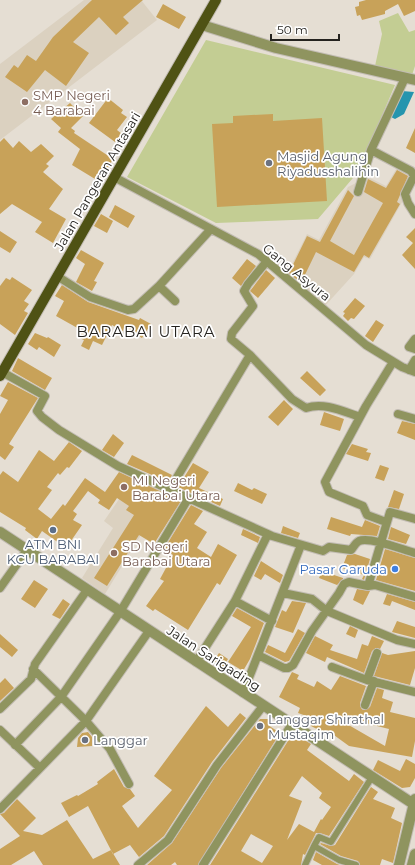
<svg xmlns="http://www.w3.org/2000/svg" width="415" height="865" font-family="Montserrat,sans-serif">
<style>
.built{fill:#dbd1c0}
.green{fill:#c3cd93}
.water{fill:#2595ae}
.building{fill:#c8a259;fill-rule:evenodd}
.lines{fill:none;stroke-linecap:round;stroke-linejoin:round}
.pedestrian-casing{stroke:#c2bcb3;stroke-width:8}
.minor-casing{stroke:#c2bcb3;stroke-width:10}
.tertiary-casing{stroke:#c2bcb3;stroke-width:12}
.primary-casing{stroke:#c2bcb3;stroke-width:12}
.pedestrian{stroke:#8f945f;stroke-width:6}
.minor{stroke:#8f945f;stroke-width:8}
.tertiary{stroke:#8f945f;stroke-width:10}
.primary{stroke:#4f5214;stroke-width:10}
.education-dot{fill:#8d6e63;stroke:#fff;stroke-width:1.5}
.worship-dot{fill:#6b7280;stroke:#fff;stroke-width:1.5}
.service-dot{fill:#5c6f8a;stroke:#fff;stroke-width:1.5}
.shop-dot{fill:#3f7fe0;stroke:#fff;stroke-width:1.5}
.labels{text-anchor:middle;dominant-baseline:central;stroke-width:3.5;stroke-linejoin:round;paint-order:stroke}
.education-label{font-size:13px;fill:#785e54;stroke:#fff;text-anchor:start}
.worship-label{font-size:13px;fill:#5b616d;stroke:#fff;text-anchor:start}
.street-label{font-size:13px;fill:#25231f;stroke:#fff}
.service-label{font-size:13px;fill:#4e5e75;stroke:#fff}
.shop-label{font-size:13px;fill:#366cbe;stroke:#fff;text-anchor:end}
.quarter-label{font-size:15px;letter-spacing:1px;fill:#25231f;stroke:#fff}
</style>
<rect width="100%" height="100%" fill="#e5ded3"/>
<path class="built" d="M84,0H141L157,20L0,140V64Z
M398,166L415,179L370,259L364,257L354,274L324,307L285,278L307,234L319,240L348,187L368,177L386,186Z
M145,480L166,494L105,594L82,578L113,528L104,521L124,492L133,498Z"/>
<path class="green" d="M398,13L409,32L415,30V66L412,75L375,66L382,34L379,21Z
M206,40L395,85L358,172L318,219L216,223L127,177Z"/>
<path class="water" d="M402,91L414,92L404,114L395,119L391,117Z"/>
<path class="building" d="M92,0H143L123,17L129,23L116,35L99,17L73,42L89,53L66,86L45,70L27,92L5,77L14,65L18,68L27,55L36,61L53,37Z
M366,0H415V11L404,16L398,4L385,11V14L362,20L360,15L357,16L355,7L359,6V2Z
M163,4L186,17L179,29L156,17Z
M108,98L123,110L121,113L127,117L117,130L122,134L115,142L89,123Z
M70,103L83,116L71,128L75,131L74,133L113,159L100,182L72,165L80,149L58,132L61,128L51,119Z
M273,114V121L322,118L327,201L217,207L212,124L233,123V116Z
M415,128V153L406,148Z
M4,138L13,148L19,141L31,152L41,144L54,156L46,164L49,166L43,172L63,189L49,209L66,219L53,243L35,232L42,222L12,204L0,214V142Z
M397,170L408,176L397,202L400,204L369,258L364,255L354,272L316,252L301,283L289,273L307,236L320,242L348,190L354,196L330,241L354,255L383,203L364,192L368,179L386,188Z
M115,205L135,216L128,228L109,217Z
M101,214L113,221L107,233L94,226Z
M415,228V269L402,255L413,243L406,237Z
M0,231L17,242L10,253L0,247Z
M81,250L104,263L94,281L97,282L92,291L76,282L85,264L76,258Z
M247,259L256,266L241,286L232,278Z
M266,270L275,278L258,298L250,291Z
M12,277L32,290L24,301L29,304L24,311L28,313L15,335L0,324V286L6,278L10,280Z
M62,285L88,302L139,320L140,318L151,324L142,338L124,327L123,331L112,325L102,345L93,341L89,350L81,346L84,340L77,337L81,330L56,316L64,301L55,296Z
M355,298L365,306L354,319L351,318L348,321L343,316L345,313L343,312Z
M376,320L384,325L373,342L365,336Z
M35,333L47,338L48,337L61,345L54,357L39,347L37,350L28,344Z
M18,358L52,378L45,390L12,371Z
M307,371L326,390L320,396L300,378Z
M8,382L38,398L9,444L14,447L5,460L0,456V414L8,400L0,396Z
M284,400L293,409L278,426L268,417Z
M324,412L344,419L340,431L320,425Z
M402,421L415,424V440L397,433Z
M113,434L124,443L114,457L102,450Z
M69,442L82,451L69,468L67,467L60,475L58,473L47,487L52,490L38,509L51,519L63,504L65,506L85,478L105,492L119,472L181,501L154,544L139,535L107,586L94,578L134,515L126,510L129,506L117,498L109,510L98,503L100,500L88,491L73,511L77,514L73,520L82,525L64,551L57,546L59,543L42,531L37,539L25,530L26,528L0,512V475L3,471L18,482L39,450L54,461Z
M352,444L368,449L366,452L371,453L368,461L346,454Z
M132,455L172,475L168,482L127,464Z
M193,463L209,472L199,488L223,499L220,506L178,487Z
M380,465L389,468L384,481L375,478Z
M238,483L252,490L254,488L267,494L262,504L234,491Z
M394,490L404,494L399,509L388,507Z
M191,505L203,511L194,524L207,532L197,548L211,557L218,544L237,555L220,585L217,583L188,630L155,609L153,611L146,606L164,581L160,579L173,555L164,549Z
M331,517L362,527L365,520L380,526L377,536L351,534L350,536L327,529Z
M283,526L300,533L298,538L281,533Z
M391,527L410,535L406,544L388,539Z
M243,529L260,537L258,543L241,535Z
M385,549L415,558V591L376,580Z
M355,554L370,559L364,580L362,579L364,575L342,568L347,555Z
M261,561L283,575L280,583L265,574L261,580L254,576Z
M322,571L343,578V579L337,585L319,578Z
M34,580L48,589L35,608L21,599Z
M357,589L370,591L363,605L353,600Z
M387,594L415,602V610L392,601L390,606L383,604Z
M63,599L70,604L60,619L52,615Z
M292,601L306,603L293,633L275,627L282,610L286,612Z
M237,608L264,623L250,659L243,671L228,662L251,627L232,616Z
M397,621L415,627V638L392,632Z
M350,626L358,630L355,638L346,634Z
M298,629L305,633L289,661L285,662L265,652L268,645L285,653Z
M0,634L18,650L12,657L0,647Z
M315,636L333,645L330,650L357,659L362,644L368,646L372,636L384,641L380,649L376,648L372,651L364,673L327,657L325,662L306,653Z
M415,651V668L410,685L374,676L382,653L388,655Z
M219,653L228,659L223,667L214,661Z
M292,672L299,675L297,679L314,687L317,681L331,690L340,676L366,686L360,703L361,708L363,710L370,707L377,688L384,690L382,698L393,702L390,712L415,718V741L412,757L349,746L327,730L325,733L311,726L315,719L298,713L300,708L279,697ZM333,715L389,729L385,746L333,716Z
M5,678L14,688L0,701V683Z
M206,706L228,727L240,713L246,718L212,762L164,836L139,857L130,845L113,854L88,806L69,817L61,803L77,795L78,796L98,784L97,782L114,769L124,787L130,789L135,796L122,806L138,828L172,790L154,776Z
M260,719H268V725L280,733L198,865H177L175,862L171,865H147L172,843L221,768Z
M88,732L92,737V746L77,747L78,738L82,733Z
M293,733L311,744L307,750L349,781L354,774L364,782L329,836L320,833H316L305,855L303,854L301,865H210ZM302,776L322,793L319,798L331,807L322,820L321,819L314,832L299,824L287,840L302,801L289,796ZM251,834L273,846L262,863L241,851Z
M406,759L415,764V778L410,787L402,788L373,770L378,760L400,771Z
M371,787L378,792L373,799L395,808L391,818L402,823L393,863L382,859L380,865H360L358,861L341,856L320,844L321,843L331,846L335,845Z
M17,799L36,818L23,831L42,835L67,820L93,859L111,850L120,865H43L34,851L11,865H0V849L20,836L0,814L4,813Z
M316,852L337,864L340,865H322L313,860Z"/>
<g class="lines">
<defs>
<path id="pedestrian" d="M314,846L319,837L331,842L372,777
M305,865L314,846L339,860L356,865"/>
<path id="minor" d="M371,150L411,171L414,176L405,194L408,203L415,214
M114,177L258,254L366,345L402,367L415,372
M358,192L371,150L405,78
M57,276L90,297L128,310L134,309L159,286
M175,301L159,286L211,229
M415,339L409,347L415,349
M250,355L231,339L232,333L253,306L244,291L248,284L267,261
M409,370L415,360
M2,372L45,396L37,411L42,417L59,430L118,466L272,536L323,551L329,547L351,550C353,548 355,543 359,541C370,536 403,550 415,553
M398,414L415,419
M170,489L250,355L292,399L306,408C324,402 342,411 360,417
M386,522L367,515L363,506L329,492L325,482L366,406L393,362
M368,586L375,585L415,597
M0,588L27,550
M283,593L312,599L327,611L397,640L415,644
M235,601L272,621
M258,655L284,668H288L293,665L312,631L339,593L344,584L349,582L368,586L390,512L415,519
M196,662L235,601L268,534
M332,667L367,680L415,692
M33,669L86,721L110,749L129,784
M367,680L377,653
M243,693L301,545
M365,705L374,681
M0,709L31,679L35,664L87,590
M0,730L40,768
M15,745L61,697L120,612L188,499
M0,809L86,721L149,631
M138,865L168,840L217,765L263,706
M203,865L292,724"/>
<path id="tertiary" d="M202,25L276,48L415,80
M0,532L415,805
M399,865L415,799
M412,865L415,854"/>
<path id="primary" d="M0,376L216,0"/>
</defs>
<use href="#pedestrian" class="pedestrian-casing"/>
<use href="#minor" class="minor-casing"/>
<use href="#tertiary" class="tertiary-casing"/>
<use href="#primary" class="primary-casing"/>
<use href="#pedestrian" class="pedestrian"/>
<use href="#minor" class="minor"/>
<use href="#tertiary" class="tertiary"/>
<use href="#primary" class="primary"/>
</g>
<g class="education-dot">
<circle cx="25" cy="102" r="4"/>
<circle cx="124" cy="487" r="4"/>
<circle cx="114" cy="553" r="4"/>
</g>
<g class="worship-dot">
<circle cx="269" cy="163" r="4"/>
<circle cx="260" cy="726" r="4"/>
<circle cx="85" cy="740" r="4"/>
</g>
<circle class="service-dot" cx="53" cy="530" r="4"/>
<circle class="shop-dot" cx="395" cy="569" r="4"/>
<g class="labels">
<g class="education-label">
<text x="33" y="95">SMP Negeri<tspan x="33" dy="15">4 Barabai</tspan></text>
<text x="132" y="480">MI Negeri<tspan x="132" dy="15">Barabai Utara</tspan></text>
<text x="122" y="546">SD Negeri<tspan x="122" dy="15">Barabai Utara</tspan></text>
</g>
<g class="worship-label">
<text x="277" y="156">Masjid Agung<tspan x="277" dy="15">Riyadusshalihin</tspan></text>
<text x="268" y="719">Langgar Shirathal<tspan x="268" dy="15">Mustaqim</tspan></text>
<text x="93" y="740">Langgar</text>
</g>
<g class="street-label">
<text transform="translate(97 181) rotate(-60)">Jalan Pangeran Antasari</text>
<text transform="translate(297 272) rotate(39)">Gang Asyura</text>
<text transform="translate(214 658) rotate(33)">Jalan Sarigading</text>
</g>
<g class="service-label">
<text x="53" y="544">ATM BNI<tspan x="53" dy="15">KCU BARABAI</tspan></text>
</g>
<g class="shop-label">
<text x="387" y="569">Pasar Garuda</text>
</g>
<g class="quarter-label">
<text x="146" y="331">BARABAI UTARA</text>
</g>
</g>
<path d="M271 34v6h68v-6" fill="none" stroke="#25231f" stroke-width="2"/>
<text x="277" y="34" font-size="12" fill="#25231f" stroke="#ffffff" stroke-width="3" paint-order="stroke">50 m</text>
</svg>
